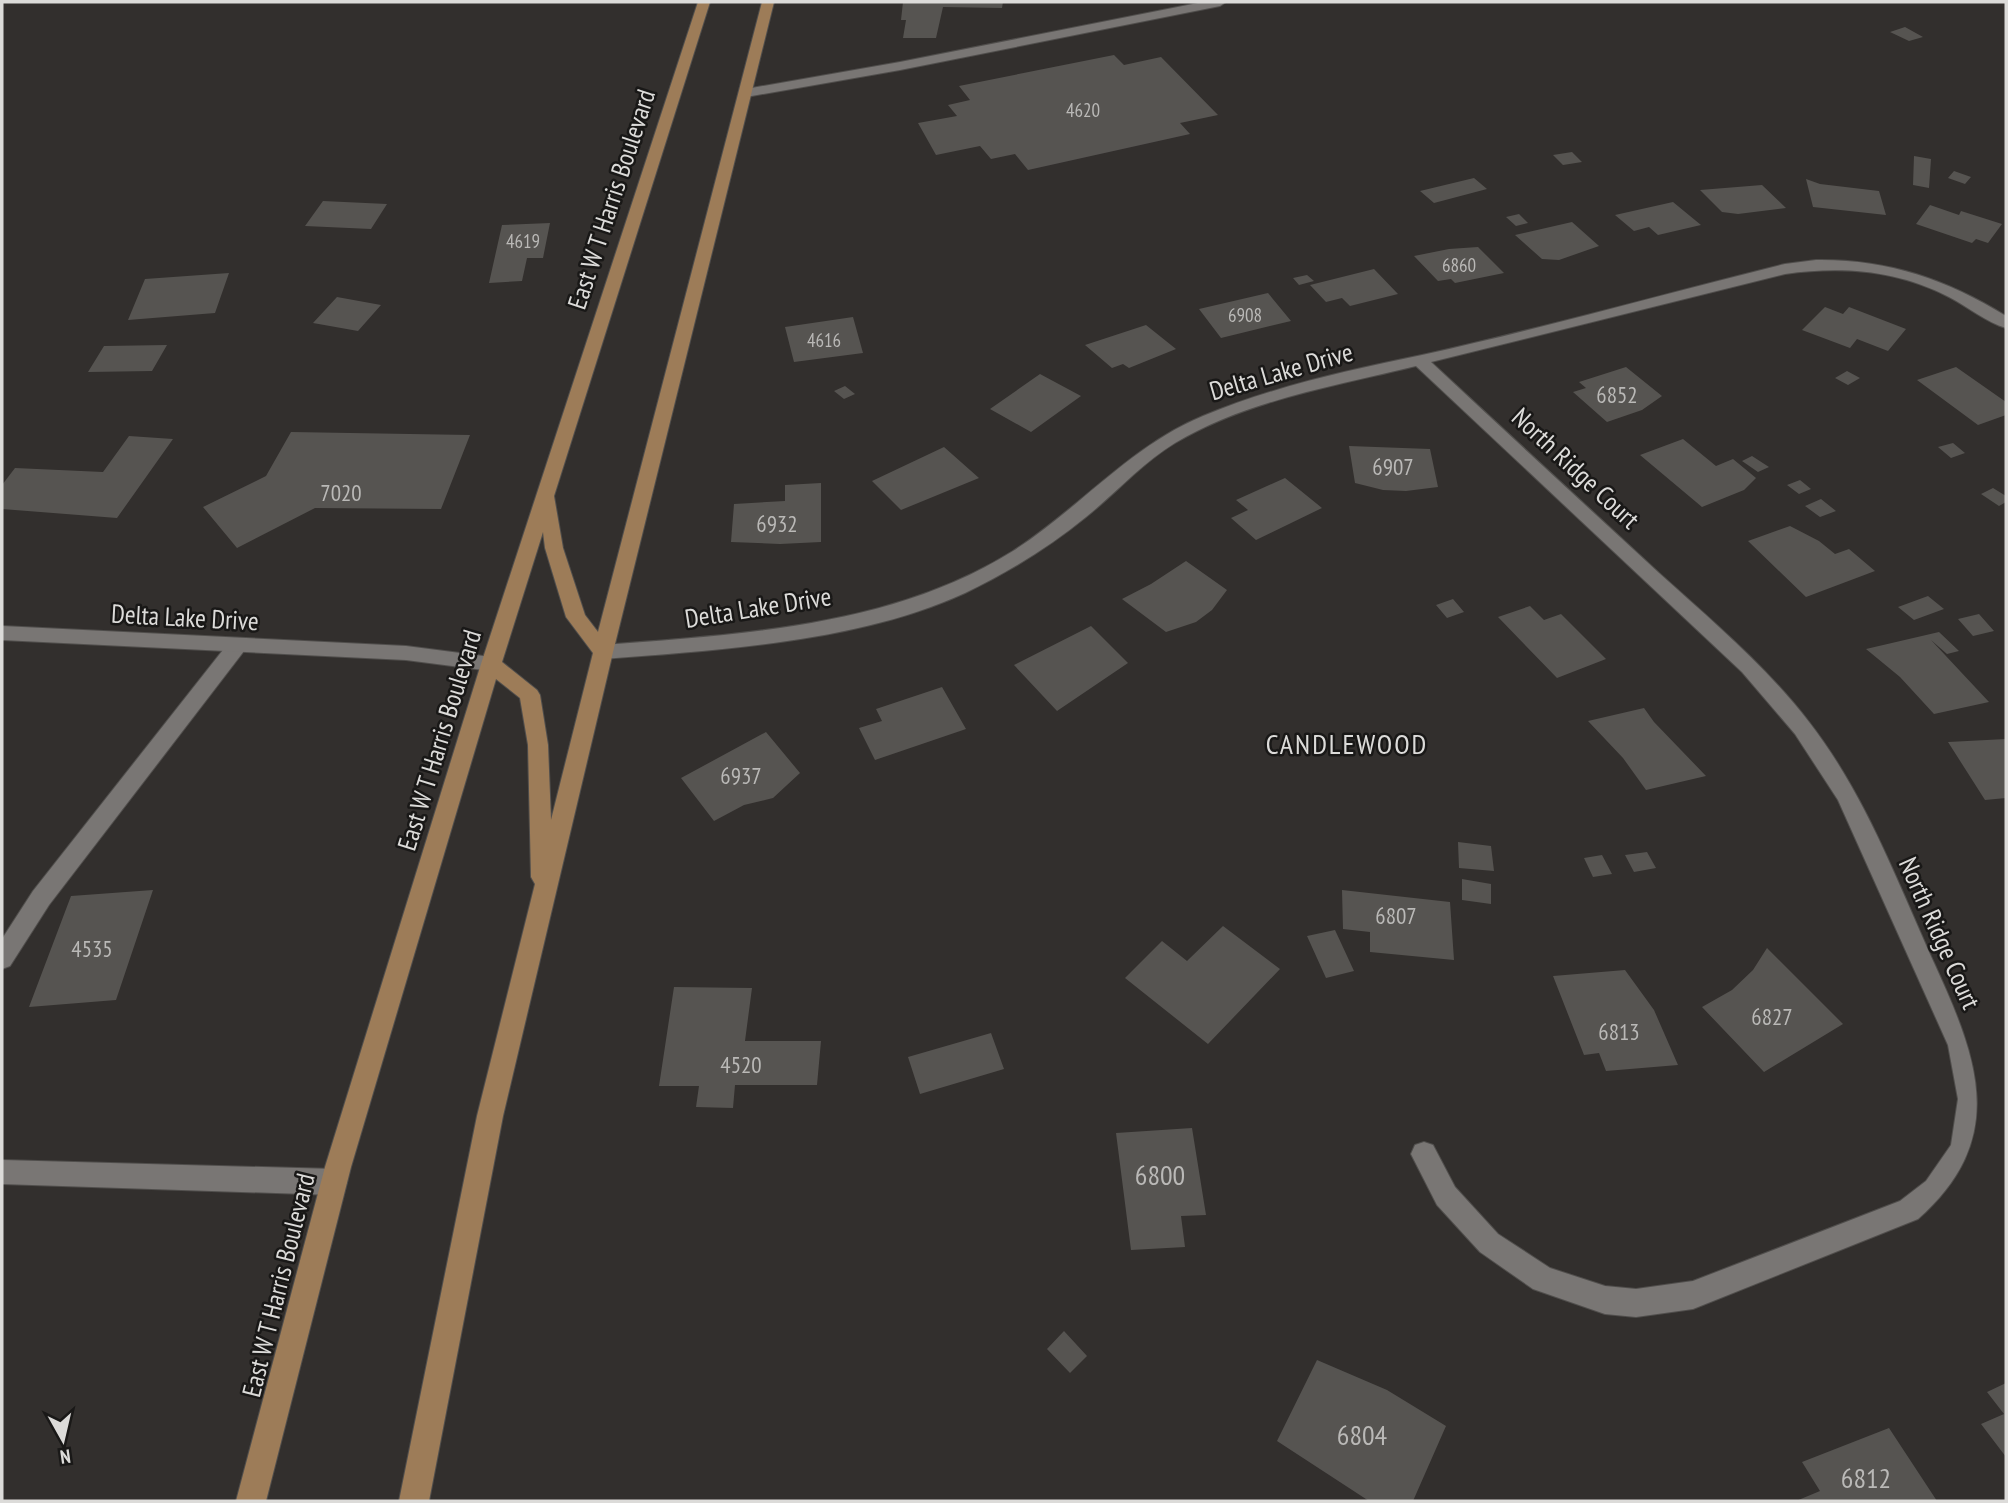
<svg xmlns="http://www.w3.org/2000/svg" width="2008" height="1503" font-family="'PT Sans Narrow',sans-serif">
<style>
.building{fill:#565451}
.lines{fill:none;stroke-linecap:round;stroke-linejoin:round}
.lane-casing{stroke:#504e4c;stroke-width:2}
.street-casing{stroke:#504e4c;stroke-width:2}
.primary-casing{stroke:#504e4c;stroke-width:2}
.lane{fill:#797674;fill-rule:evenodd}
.street{fill:#797674;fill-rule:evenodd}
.primary{fill:#9d7c58;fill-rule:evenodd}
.labels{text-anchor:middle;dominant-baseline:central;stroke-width:5;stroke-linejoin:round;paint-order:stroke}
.far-number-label{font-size:19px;fill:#bab9b7}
.number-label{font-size:23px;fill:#bab9b7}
.street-label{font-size:26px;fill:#dcdbd9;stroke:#191817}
.neighbourhood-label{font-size:28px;letter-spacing:2px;fill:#dcdbd9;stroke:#191817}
.near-number-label{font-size:28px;fill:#bab9b7}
</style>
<rect width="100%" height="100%" fill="#322f2d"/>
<path class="building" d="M903,2H1003L1002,8L943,7L936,38H903L906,20H901Z
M1905,27L1923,37L1909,41L1890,32Z
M1114,55L1124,65L1161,57L1218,115L1180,123L1190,134L1028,170L1015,154L991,159L980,146L936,155L918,123L957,116L948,105L970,100L959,86Z
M1572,152L1582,162L1563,165L1553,155Z
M1914,156L1931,159L1929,188L1913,185Z
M1954,171L1971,177L1965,184L1948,178Z
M1474,178L1487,189L1434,203L1420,191Z
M1806,179L1820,184L1879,191L1886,215L1813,207Z
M1762,185L1786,208L1738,214L1722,212L1700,190Z
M323,201L387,204L371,229L305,226Z
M1673,202L1701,225L1658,235L1649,227L1634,231L1615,215Z
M1930,205L1959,215L1961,211L2002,224L1988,243L1976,239L1972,243L1916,224Z
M1519,214L1528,223L1516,226L1506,217Z
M1572,222L1599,246L1559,260L1542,259L1515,235Z
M550,223L543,258H527L522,281L489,283L502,225Z
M1478,247L1504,273L1455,283L1451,279L1438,281L1414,256L1449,249Z
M1374,269L1398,294L1350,306L1342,298L1326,302L1310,285Z
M229,273L215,313L128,320L145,279Z
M1307,275L1314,281L1299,285L1293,278Z
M1268,293L1291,321L1221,338L1199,309Z
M337,297L381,305L358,331L313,323Z
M1825,307L1843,314L1849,307L1906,329L1888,351L1857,339L1850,348L1802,330Z
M853,317L863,353L794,362L785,327Z
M1146,325L1176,349L1129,368L1123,364L1112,368L1085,345Z
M167,345L152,371L88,372L104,346Z
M1626,367L1662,396L1642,410L1607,422L1573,392L1586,388L1579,382Z
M1956,367L2006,402V415L1978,425L1917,380Z
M1847,371L1860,378L1848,385L1835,378Z
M1040,374L1081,396L1031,432L990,409Z
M845,386L855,394L844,399L834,391Z
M291,432L470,435L441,509L315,508L237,548L203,507L266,476Z
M129,436L173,439L117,518L2,509V485L15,468L103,472Z
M1683,439L1716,466L1733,459L1756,478L1744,490L1702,507L1640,455Z
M1953,443L1965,453L1951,458L1938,447Z
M1349,446L1430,449L1438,487L1406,491L1383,490L1355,483Z
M944,447L979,478L901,510L872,481Z
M1752,456L1769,467L1758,472L1742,461Z
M1285,478L1322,508L1256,540L1231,518L1248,510L1236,500Z
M1800,480L1811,489L1799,494L1787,485Z
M821,483V542L780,544L731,542L734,504L785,501V485Z
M1993,488L2006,496V502L1999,506L1981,494Z
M1821,499L1836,511L1820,517L1805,506Z
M1790,526L1819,541L1835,554L1849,549L1875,571L1806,597L1748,541Z
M1186,561L1227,590L1212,610L1196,622L1166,632L1122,599L1151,584Z
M1928,596L1944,609L1914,620L1898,607Z
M1453,599L1464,612L1447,618L1436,605Z
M1530,606L1544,620L1561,614L1606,659L1557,678L1498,617Z
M1979,614L1994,631L1973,636L1958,619Z
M1091,626L1128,663L1057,711L1014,665Z
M1939,632L1959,651L1947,654L1931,640L1989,702L1934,714L1900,677L1866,649Z
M942,687L966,729L875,760L859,728L882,721L876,709Z
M1644,708L1654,722L1706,776L1646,790L1623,758L1588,721Z
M766,732L800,773L773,798L744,805L714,821L681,778Z
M2006,739V798L1985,800L1948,742Z
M1458,842L1491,846L1494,871L1459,868Z
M1647,852L1656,868L1634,872L1625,855Z
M1602,855L1612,874L1593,877L1584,858Z
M1462,879L1491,884V904L1462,900Z
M153,890L116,1000L29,1007L71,896Z
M1342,890L1450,902L1454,960L1370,952V932L1343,929Z
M1223,926L1280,969L1208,1044L1125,978L1162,941L1187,961Z
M1335,930L1354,971L1326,978L1307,936Z
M1767,948L1843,1024L1764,1072L1702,1007L1732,990L1753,970Z
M1625,970L1654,1010L1678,1065L1606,1071L1599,1053L1584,1055L1553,976Z
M674,987L752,988L745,1041H821L817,1085H735L733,1108L696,1107L699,1086H659Z
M991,1033L1004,1069L920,1094L908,1057Z
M1192,1128L1206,1215L1181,1216L1185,1247L1131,1250L1116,1133Z
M1064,1331L1087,1356L1070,1373L1047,1349Z
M1317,1360L1387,1390L1446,1426L1413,1501H1369L1277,1441Z
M2006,1383V1457L1981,1424L2004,1414L1987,1392Z
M1889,1428L1937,1501H1796L1820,1491L1802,1462Z"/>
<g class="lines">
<defs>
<path id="lane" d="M1203,2H1226L1220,6L900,70L746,97L739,93L746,89L900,62Z
M237,639L244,641L247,646L244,651L49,905L10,966L2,969V939L33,891L230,641Z
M2,1160L334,1169L343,1173L347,1182L343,1191L334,1195L2,1184Z"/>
<path id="street" d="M1816,260C1887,259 1946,279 2006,316V328C1987,323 1967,306 1949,297C1896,270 1843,266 1785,274L1431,362C1507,433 1583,503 1659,573C1711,620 1766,666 1809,722C1865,794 1897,881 1934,963C1979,1061 2008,1139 1918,1219L1693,1309L1636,1317L1605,1314L1533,1289L1480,1252L1437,1205L1411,1154L1415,1145L1424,1142L1433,1145L1455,1187L1498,1234L1550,1268L1605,1286L1636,1289L1693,1281L1900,1201L1926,1181L1951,1145L1958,1099L1948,1045L1838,800L1795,734L1742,672L1416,366C1336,386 1247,400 1175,443C1142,463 1116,493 1086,517C1049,547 1009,572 965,593C859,642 719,650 603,659L596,657L593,652L596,647L603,645C741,634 892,627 1013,551C1079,509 1130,446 1203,416C1272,387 1349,370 1422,355C1544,328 1664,294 1785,264Z
M2,626L406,646L491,657L498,659L501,664L498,669L491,671L406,660L2,640Z"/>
<path id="primary" d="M698,2H710L554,496L563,548L585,615L598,632L762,2H774L613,652L503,1116L429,1501H399L477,1116L535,884L531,877L528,745L520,698L496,679L351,1167L266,1501H236L325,1167L481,664ZM543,532L545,548L566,617L593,653L551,820L548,745L540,695L537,690L502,662Z"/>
</defs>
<use href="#lane" class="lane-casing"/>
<use href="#street" class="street-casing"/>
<use href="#primary" class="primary-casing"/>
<use href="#lane" class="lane"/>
<use href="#street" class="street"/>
<use href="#primary" class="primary"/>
</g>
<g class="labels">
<g class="far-number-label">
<text x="1083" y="110">4620</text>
<text x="523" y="241">4619</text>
<text x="1459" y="265">6860</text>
<text x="1245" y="315">6908</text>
<text x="824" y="340">4616</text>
</g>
<g class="number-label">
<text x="1617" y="394">6852</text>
<text x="1393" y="466">6907</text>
<text x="341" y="492">7020</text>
<text x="777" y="523">6932</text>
<text x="741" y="775">6937</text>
<text x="1396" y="915">6807</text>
<text x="92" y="948">4535</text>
<text x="1772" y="1016">6827</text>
<text x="1619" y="1031">6813</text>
<text x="741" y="1064">4520</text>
</g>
<g class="street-label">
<text transform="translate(611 199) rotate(-72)">East W T Harris Boulevard</text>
<text transform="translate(1281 371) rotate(-16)">Delta Lake Drive</text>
<text transform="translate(1576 468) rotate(43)">North Ridge Court</text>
<text transform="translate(758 607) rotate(-9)">Delta Lake Drive</text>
<text transform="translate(185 617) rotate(3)">Delta Lake Drive</text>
<text transform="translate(439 740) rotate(-73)">East W T Harris Boulevard</text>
<text transform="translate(1940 933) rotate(66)">North Ridge Court</text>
<text transform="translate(278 1285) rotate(-76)">East W T Harris Boulevard</text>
</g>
<g class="neighbourhood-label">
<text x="1347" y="743">CANDLEWOOD</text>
</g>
<g class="near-number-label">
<text x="1160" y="1174">6800</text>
<text x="1362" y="1434">6804</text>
<text x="1866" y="1477">6812</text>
</g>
</g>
<rect width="2008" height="1503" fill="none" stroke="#dcdbd9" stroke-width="7"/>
<g transform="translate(63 1440) rotate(172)" stroke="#191817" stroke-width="5" paint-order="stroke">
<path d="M0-5L12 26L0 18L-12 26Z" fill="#dcdbd9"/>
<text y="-10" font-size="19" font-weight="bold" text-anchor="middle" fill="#dcdbd9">N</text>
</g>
</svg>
